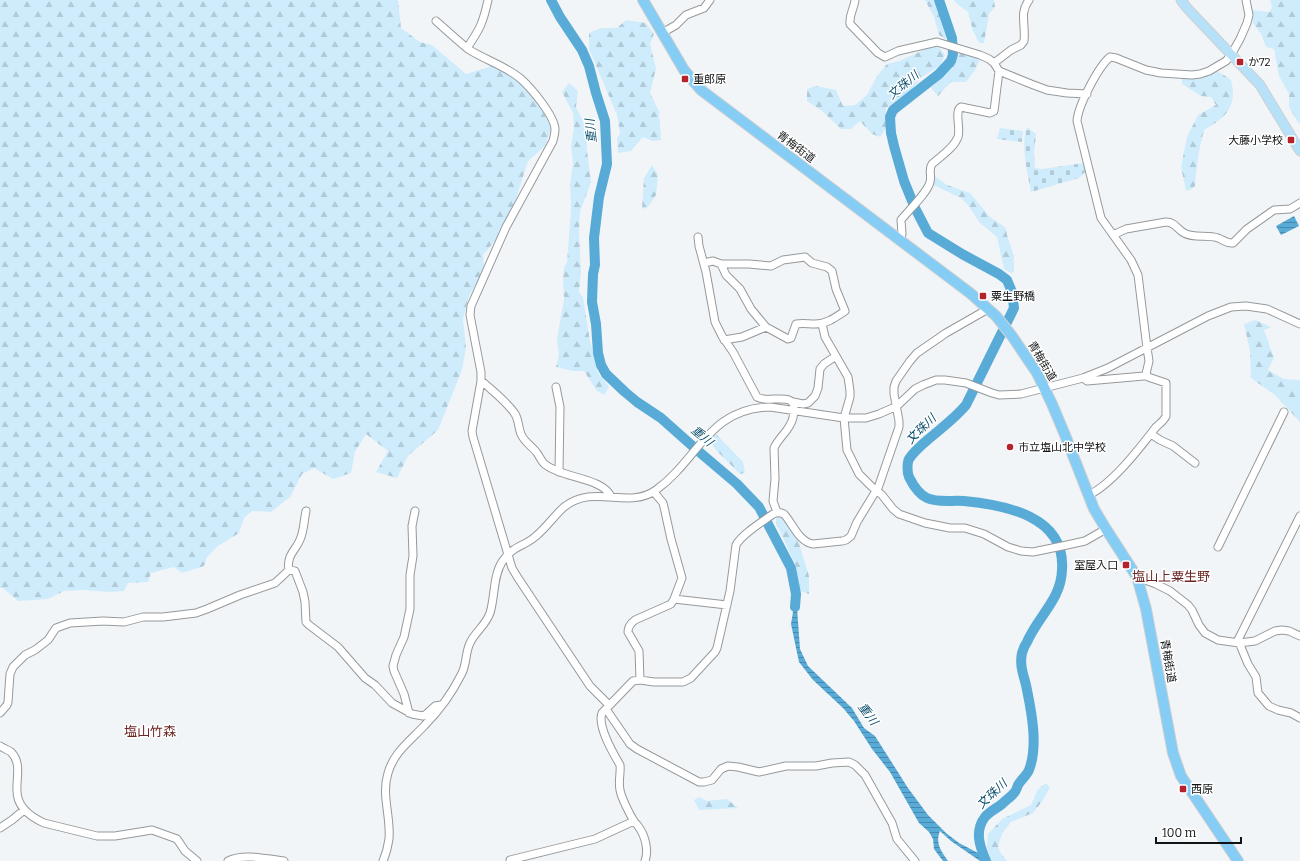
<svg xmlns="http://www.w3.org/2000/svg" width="1300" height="861" font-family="Bitter,'Noto Sans JP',serif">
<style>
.forest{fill:url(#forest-firs)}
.cemetery{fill:url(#cemetery-stones)}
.water{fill:url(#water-rules)}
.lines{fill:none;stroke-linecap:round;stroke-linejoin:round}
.river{stroke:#59abd7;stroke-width:10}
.minor-casing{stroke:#96999b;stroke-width:9}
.major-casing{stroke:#d0d0d0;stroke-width:11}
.highway-casing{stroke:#d0d0d0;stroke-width:12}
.minor{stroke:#fff;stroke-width:7}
.major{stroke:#b6e1f9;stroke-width:9}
.highway{stroke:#86cdf5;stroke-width:10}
.poi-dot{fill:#b4232c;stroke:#fff;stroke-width:1.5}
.labels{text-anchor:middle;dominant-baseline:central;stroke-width:3;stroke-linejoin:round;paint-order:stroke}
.poi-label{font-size:11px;fill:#121314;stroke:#fff;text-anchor:start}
.street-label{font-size:11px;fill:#121314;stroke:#fff}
.water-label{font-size:12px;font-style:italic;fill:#0d506e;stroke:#fff}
.quarter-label{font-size:13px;fill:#6c2725;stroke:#fff}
</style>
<defs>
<pattern id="forest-firs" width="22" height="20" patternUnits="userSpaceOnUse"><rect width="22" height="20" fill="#cfecfc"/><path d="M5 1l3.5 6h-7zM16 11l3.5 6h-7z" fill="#b1cad7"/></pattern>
<pattern id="cemetery-stones" width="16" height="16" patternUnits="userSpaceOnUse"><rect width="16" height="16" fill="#cfecfc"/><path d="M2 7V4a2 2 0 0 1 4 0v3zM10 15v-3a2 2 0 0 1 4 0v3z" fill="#b1cad7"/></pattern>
<pattern id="water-rules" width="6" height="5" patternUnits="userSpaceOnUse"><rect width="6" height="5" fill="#59abd7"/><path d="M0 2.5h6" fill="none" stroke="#488aad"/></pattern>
</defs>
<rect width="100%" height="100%" fill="#f2f5f7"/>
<path class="forest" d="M0,0H398L401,28L420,42L432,45L466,74L492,66L523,82L541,108L551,128L545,146L528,161L516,199L500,235L483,255L484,270L469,296L463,319L466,348L462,370L438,430L408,456L397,478L376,472L388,451L366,434L355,452L351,473L333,479L314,468L302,474L290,497L271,512L252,511L244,518L239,533L218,546L207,557L204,566L182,573L174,567L151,573L148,582L128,583L124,591L112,592L82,590L64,591L48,599L18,601L3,588H0Z
M925,0H936L948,36L946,39L939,35L934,17Z
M954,0H994L995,7L989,14L984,43H979L973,31L968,12L956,3Z
M1270,0H1300V124L1298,122L1289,107V94L1279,76L1274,49L1266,47L1261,34L1253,23L1251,10L1270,12L1272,6Z
M626,20L646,23L654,34L650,44L656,68L650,93L659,111L661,140L653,141L643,137L631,151L618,153L617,139L620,133L617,115L589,49V33L601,28H617Z
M939,47L945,55L940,66L922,77L911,90L886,108V128L880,137L872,134L860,121L851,129H841L822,111L807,101V89L815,86L836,90L843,106L855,105L867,95L877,76L887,64L899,61L928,48Z
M960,53L969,54L981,58L975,70L966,82H951L938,96L931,88L948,70Z
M1214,71L1221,73L1231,80C1238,106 1226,118 1204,130C1199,148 1196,167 1195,186L1190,190L1186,191L1181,167L1187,137L1198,115L1216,105L1211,97L1201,96L1182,84V77H1204Z
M569,83L578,91L576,107L586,127L587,151L591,182L580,212L579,230L581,272L579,292L583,297L590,341L598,373L609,387L604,395L597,391L584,371H573L556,367L559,355L557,339L564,299L563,280L564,268L567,262L571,209L570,185L573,163L571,146L574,128L573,113L562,92Z
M652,165L658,175L656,195L648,207L642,209L644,178Z
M932,174L947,185L970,193L990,217L1006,228L1007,235L1014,256V272L1011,273L1004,269L997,237L980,223L968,205L961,198L933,185Z
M1255,320L1271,327L1264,330L1274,358L1268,370L1284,379L1300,380V422L1275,395L1251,378L1250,351L1244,324Z
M716,434L743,462L745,473L740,474L716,450L710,441L712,436Z
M776,516H783L798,540L809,576V594L800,591L796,566L776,523Z
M1046,783L1050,788L1041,803L1033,813L1011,822L1002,834L998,846L1000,852L1007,861H991L987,847L988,834L1002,819L1031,805L1038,789Z
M699,797L707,801L727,799L738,808L699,810L694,800Z"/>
<path class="cemetery" d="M1027,127L1036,134L1034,153L1035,168L1042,169L1084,163L1086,171L1079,178L1031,192C1028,174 1020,145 1027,127Z
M1000,128L1023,131L1022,142L997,139Z"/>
<path class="water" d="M1294,216L1299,226L1281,235L1276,226Z
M796,594L800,649L808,666L852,708L864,728L875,736L908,788L928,815L946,833L959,843L980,854L989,861H980L951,841L940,831C935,843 941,851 948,861H943L934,849L933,839L929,832L919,823L890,772L872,749L854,721L843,708L813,680L799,662L791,624Z"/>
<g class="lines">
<path class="river" d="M551,0L560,17L582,50L589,66L596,93L605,121L607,164L599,197L594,238L595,265L593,274L592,302L596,324L598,353L601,365L606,374L625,392L637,402L661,418L697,450L737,484L759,507L791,568L796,594L795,607
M939,0L952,38L953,54L951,61L939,74L893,110L890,117L891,133L894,146L904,181L915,208L928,233L962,254L999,274L1007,280L1012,292L1014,308L966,405C956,417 944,426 931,437C924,443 915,450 909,459C907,463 907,472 909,477C913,485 918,494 927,498C938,503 952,500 964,501C1005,505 1066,516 1062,570C1061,600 1038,616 1027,642C1025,645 1023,649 1022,653C1019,668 1025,677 1027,690C1032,714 1038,747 1029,770C1027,775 1021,780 1018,785C1017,788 1016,791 1014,793C1011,797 1006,800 1002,804C997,808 989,812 985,817C974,831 980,847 986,861"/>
<defs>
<path id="minor" d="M855,0C854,9 849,14 850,24L878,53L885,57L898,51L937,42L980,55L989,59L994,63L999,71L1031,84L1047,90L1067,93L1087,94
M436,21C446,30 457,40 468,49C485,60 506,66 521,79C531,88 554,115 555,129C555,133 554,137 553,141L506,227L471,306L470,315L481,372V381L472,431L473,437L512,568L518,578L590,686L609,705
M662,33L676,25L686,15L704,8L710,0
M467,48C480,29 483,23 488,0
M994,63L1011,50L1021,45L1024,41C1026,25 1019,13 1029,0
M1113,235L1126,229L1166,222C1175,222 1177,229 1184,233C1195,239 1207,234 1218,238C1224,240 1227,244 1233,243L1247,229L1274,210L1290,209L1300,203
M698,237L699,246L706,272L715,322L722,336L733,352L757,397C768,404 795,391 794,409C794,414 793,420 790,425C786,433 778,439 774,448L775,479L773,501L777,512
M900,240L902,234L901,220C908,211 928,192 930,182C932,175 928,170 932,164C941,156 954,148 958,137C961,128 954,111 961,107L990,113L994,111L999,71
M704,263L713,261L721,264H749L771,266L783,260L805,257L812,263L827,267L832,271L836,289L845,311C836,317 827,324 815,324C808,324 803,323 796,324L791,338L788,339L766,327L742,337L724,340
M721,264L726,275L740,289L751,309L766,327
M822,324L825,337L848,377L850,391V397L844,418L847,450L859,474L872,487L882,495L893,509L899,514L925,523L950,528H965L984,534L1008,547L1021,551L1033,552L1067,545L1085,541L1106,529
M1146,374L1149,361L1147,348L1138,275L1131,260L1101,218L1077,121C1078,106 1098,67 1110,57L1116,58L1146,70L1161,73L1192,75L1200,74L1209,71L1226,61L1231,55L1240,39L1247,23L1249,15L1246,0
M1083,378L1087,381L1144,376L1146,374
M481,381L484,383C494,392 508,403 515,414C519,420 518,427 521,434C524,442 532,446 537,453C540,457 542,463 546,465C562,478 604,478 611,497
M556,387L560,407L559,472
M793,402L803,404L808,403L815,396L818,388L820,369L824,364L836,356
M1151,434L1160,440L1173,446L1195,463
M1089,495C1113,483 1139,449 1156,427C1160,423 1164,421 1166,416V383L1148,377L1146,374
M1300,516L1238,640L1248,664L1256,677L1258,693L1269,706L1278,710L1291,713L1300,718
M1218,547L1284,412
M289,570C286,554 297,550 301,537C304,529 304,520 306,511
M1137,577L1156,584L1170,591L1188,605L1192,610L1199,625L1205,633L1218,640L1239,643L1255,641L1275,631L1282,630L1289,631L1300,636
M674,599L727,605
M640,680L639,651L628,632C628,627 631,623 635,620L671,604L674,599L682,578L671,539L664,507L663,503L654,492
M606,709L630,744L637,749L699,782H704L712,780L721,769L728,766L738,767L759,772L786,766H816L832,763L849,762L855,765L865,775L892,823L897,839L915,861
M0,713L7,705L8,702L10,674L13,667L25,655L35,650L48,640L56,628L70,623L103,621L124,622L143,617H163L196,613L207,609L240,595L275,583L289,570L295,571L303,592L305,602L306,622L309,625L338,647L365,678L375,685L392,703L412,714L423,716L425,715L435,706L441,705
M409,713L404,694L394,671L393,666L396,655L404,637L410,609V575L413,556L412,526L415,511
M0,746C3,748 8,750 11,752C22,763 16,778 17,791C17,807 31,817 44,823L97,836H115L152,830L177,839L185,851L197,861
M0,828L12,820L24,810
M228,861C243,853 267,859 284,861
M383,861C386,854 388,846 389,839C391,816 381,795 388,773C394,752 410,741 424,726C438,712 452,693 461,675C467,665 465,653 470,643C475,632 486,625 490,613C495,597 493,576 502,562C513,545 524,547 536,536C546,528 554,516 564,507C594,483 628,510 656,490C698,460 709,408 770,407L844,418H866L879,414L897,406L915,389L923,385L936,380H945L966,383L992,393L999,395L1021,394L1083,378L1108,368L1208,316L1231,307L1246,306L1267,309L1300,324
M510,861V860L595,839L634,821
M645,861C649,850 645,835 638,826C637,824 635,823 634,821C630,815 621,797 620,790C618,781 621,773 620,765C613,753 597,726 602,713L633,681L640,680L654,682H683L691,678L715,652L717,648L730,591L736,545C742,534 762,522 773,514C777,512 780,512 784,514C793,524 799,542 813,544L842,541L846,540L851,536L857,522L874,494L877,491L899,427V421L894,394V387L896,381L910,361L917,353L946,333L988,309"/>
<path id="major" d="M1181,0L1187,8L1260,85L1300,151"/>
<path id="highway" d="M643,0L684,70L701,90L970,293L996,316L1012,336L1037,373L1052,404L1065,435L1094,509L1106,529L1137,577L1146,609L1173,753L1181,776L1238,861"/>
</defs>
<use href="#minor" class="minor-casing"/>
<use href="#major" class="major-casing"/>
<use href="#highway" class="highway-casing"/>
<use href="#minor" class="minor"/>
<use href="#major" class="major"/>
<use href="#highway" class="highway"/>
</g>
<g class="poi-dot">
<rect x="1236" y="58" width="8" height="8" rx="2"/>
<rect x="681" y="75" width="8" height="8" rx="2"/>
<rect x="1287" y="136" width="8" height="8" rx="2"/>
<rect x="979" y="292" width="8" height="8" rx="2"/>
<circle cx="1010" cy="447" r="4"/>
<rect x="1122" y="561" width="8" height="8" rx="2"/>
<rect x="1179" y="785" width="8" height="8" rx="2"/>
</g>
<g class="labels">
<g class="poi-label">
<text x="1248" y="62">か72</text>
<text x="693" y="79">重郎原</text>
<text x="1283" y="140" text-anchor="end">大藤小学校</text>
<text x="991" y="296">粟生野橋</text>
<text x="1018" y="447">市立塩山北中学校</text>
<text x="1118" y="565" text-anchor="end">室屋入口</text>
<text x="1191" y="789">西原</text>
</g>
<g class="street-label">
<text transform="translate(796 147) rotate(37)">青梅街道</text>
<text transform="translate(1042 361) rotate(59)">青梅街道</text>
<text transform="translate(1168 661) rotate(80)">青梅街道</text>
</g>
<g class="water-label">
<text transform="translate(903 85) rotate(-40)">文珠川</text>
<text transform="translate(591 131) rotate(-96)">重川</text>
<text transform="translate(921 429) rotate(-44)">文珠川</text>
<text transform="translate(702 436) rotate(41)">重川</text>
<text transform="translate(868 714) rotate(53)">重川</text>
<text transform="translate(992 794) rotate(-43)">文珠川</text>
</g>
<g class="quarter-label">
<text x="1171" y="576">塩山上粟生野</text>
<text x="150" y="731">塩山竹森</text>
</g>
</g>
<path d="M1156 837v6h85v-6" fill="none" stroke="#121314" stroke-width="2"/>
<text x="1162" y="837" font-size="12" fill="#121314" stroke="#ffffff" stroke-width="3" paint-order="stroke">100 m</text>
</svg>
